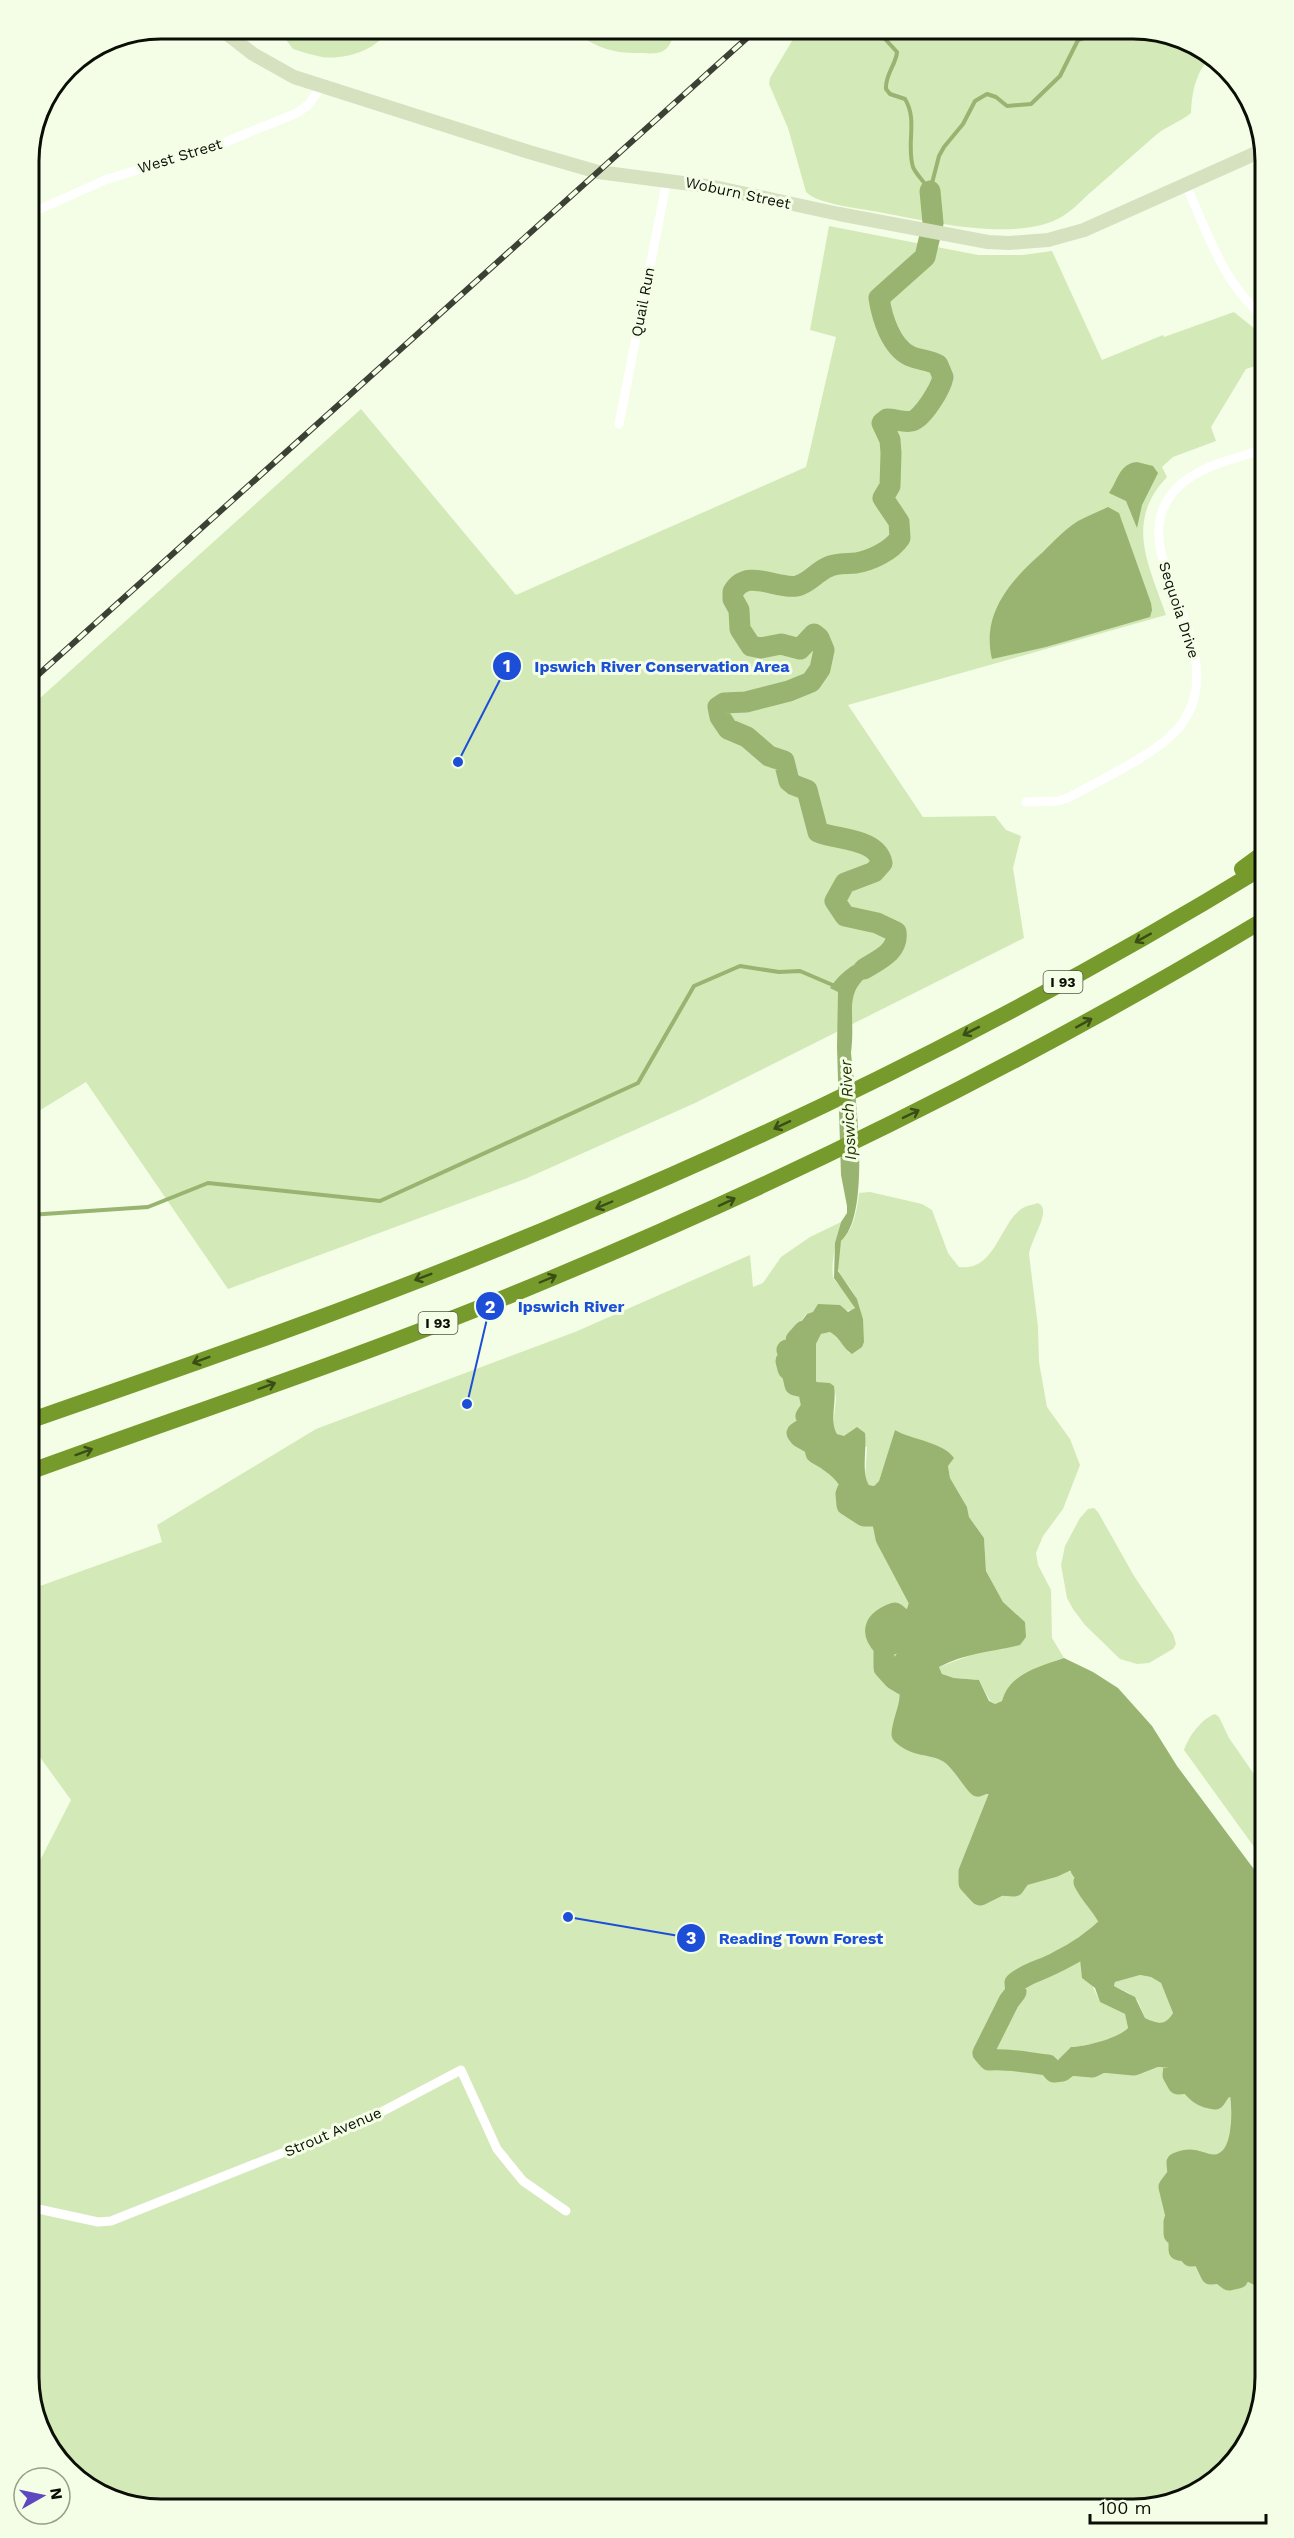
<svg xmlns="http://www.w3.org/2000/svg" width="1294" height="2538" font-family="'Work Sans',sans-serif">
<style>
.green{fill:#d4e9b8}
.water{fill:#99b471;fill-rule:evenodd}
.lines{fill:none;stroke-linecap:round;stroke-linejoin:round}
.stream{stroke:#99b471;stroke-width:4}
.river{stroke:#99b471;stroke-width:21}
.street{stroke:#fff;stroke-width:9}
.secondary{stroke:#d6e1c0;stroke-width:14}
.highway{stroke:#769b2c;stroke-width:16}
.rail-casing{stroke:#3c4135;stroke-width:6}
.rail{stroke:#f4fee6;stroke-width:4;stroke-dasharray:11;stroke-linecap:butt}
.oneway{stroke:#3b4d17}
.labels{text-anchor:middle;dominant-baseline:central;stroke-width:6;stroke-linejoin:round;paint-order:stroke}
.shield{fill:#f4fee6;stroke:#505648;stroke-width:1.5}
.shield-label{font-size:14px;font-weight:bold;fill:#0a0e05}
.street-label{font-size:15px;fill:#0a0e05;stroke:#f4fee6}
.water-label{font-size:16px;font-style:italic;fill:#223200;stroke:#f4fee6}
.rim{fill:none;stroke:#0a0e05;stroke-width:3}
.leader{fill:none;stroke:#1d4ed8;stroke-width:2}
.callout-dot{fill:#1d4ed8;stroke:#f4fee6;stroke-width:2}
.mark-label{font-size:18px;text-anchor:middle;font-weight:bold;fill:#fff}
.callout-label{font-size:16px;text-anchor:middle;font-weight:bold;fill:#1d4ed8;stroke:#f4fee6;stroke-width:6;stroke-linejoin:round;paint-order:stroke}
</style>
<rect width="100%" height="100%" fill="#f4fee6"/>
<path class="green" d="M278,29H388C379,50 344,60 322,57C312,55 303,52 293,49Z
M559,29H675C669,55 661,54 638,53C625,53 614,52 601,47C587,41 583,36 566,35Z
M799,29H1142L1212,55C1196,72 1192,90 1191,113C1180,122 1167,126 1156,135C1134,154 1113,173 1091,192C1082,200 1073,210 1063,216C1019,243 932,222 884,213C866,209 818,205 806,192L788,128L769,84L770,78Z
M829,226L978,255H1023L1052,251L1102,360L1163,335L1164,337L1234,312L1265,337V363L1246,369L1211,427L1216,441L1173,457L1162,467L1167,477C1124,522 1149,565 1166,615L848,705L923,817L995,816L1006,830L1021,836L1013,868L1024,938L695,1103L525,1179L228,1289L86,1082L29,1117V708L361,409L516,595L806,467L836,337L810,330Z
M870,1192L922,1204L932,1210L948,1253L959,1267C995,1271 999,1226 1020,1210C1024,1206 1032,1205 1038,1203C1041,1205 1043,1206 1043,1211C1044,1221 1031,1241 1029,1254L1038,1327L1039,1362L1047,1407L1070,1439L1080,1465L1063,1509L1043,1536L1036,1553L1038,1565L1051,1590L1052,1638L1064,1658C1041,1666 1009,1676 1002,1701L995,1704L990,1701L979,1680L954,1678L942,1674L939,1667L982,1651L1003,1649L1025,1622L1003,1602L986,1571L984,1538L969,1517L967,1507L950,1478L948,1466L934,1445L910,1438L895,1430L879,1481L874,1486L869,1485L865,1480L867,1447L837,1434L833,1427L836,1398L834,1386L830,1383H816V1344L821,1334L830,1332L840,1337L849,1353L864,1342C861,1328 863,1313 857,1300C844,1272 831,1279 841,1241C854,1230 857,1209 859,1193Z
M841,1222C838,1232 829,1270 834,1279C841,1289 853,1297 855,1310L806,1314L795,1330L798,1336L796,1347L788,1349L790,1353H797C801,1367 779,1383 808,1388L812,1407L808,1419L813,1415L820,1418L816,1428L800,1437L814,1445L816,1453C828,1459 846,1472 850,1484L847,1489L875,1515L882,1518L886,1538L920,1602C913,1623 907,1643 891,1659L895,1679L909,1688L912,1696L903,1721L923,1746C959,1753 956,1761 978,1786L988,1782L1001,1786L1003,1794L995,1807L969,1872V1883L980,1894C986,1892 993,1887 999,1886C1009,1884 1015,1886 1021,1876L1053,1867L1070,1859L1081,1862L1087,1875L1084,1882C1092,1898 1105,1908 1111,1924L1080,1959L1100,2002L1125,2014L1128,2028C1119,2038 1084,2047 1071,2047L1070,2065L1092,2067L1102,2061L1134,2065L1157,2056L1175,2058L1173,2075L1189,2083L1197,2093L1215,2099L1221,2090L1229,2085L1240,2089C1243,2110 1246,2164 1214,2165C1199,2165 1195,2155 1178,2163V2175L1169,2187L1176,2216L1174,2222L1175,2234L1183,2233L1188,2239L1185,2241L1187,2252L1191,2256L1202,2255L1211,2274L1247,2264L1256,2275L1265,2277V2378L1243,2451L1184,2500L1133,2509H152L87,2487L38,2428L29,2377V1882L71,1800L29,1742V1590L162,1542L157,1525L316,1429L575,1332L750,1255L753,1287L763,1283L781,1257L810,1237Z
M1094,1508L1098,1512L1134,1576L1173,1634L1176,1644L1173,1649L1149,1663L1137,1664L1120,1659L1085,1625L1073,1609L1067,1598L1061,1565L1065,1546L1080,1518L1088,1509Z
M1215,1714L1219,1717L1229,1738L1265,1790V1862L1184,1750C1189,1736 1201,1719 1215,1714Z
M1140,1975L1151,1977L1161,1983L1173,2013C1165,2026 1158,2024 1145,2018L1138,2001L1129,1993L1114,1986L1115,1982Z"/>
<path class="water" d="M1137,462L1153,466L1158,473L1142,505L1137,528L1126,501L1109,493C1118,480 1119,464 1137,462Z
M1108,507L1119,513L1151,603L1152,610L1150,617L1046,647L992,659C981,613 1011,580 1043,552C1054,541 1065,529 1078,521C1087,516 1098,512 1108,507Z
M886,951L890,961C837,989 857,1004 851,1053C855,1092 872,1215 841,1241L838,1271L857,1299L863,1319L864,1342L862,1347L852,1354C843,1349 841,1338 830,1332L821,1334L816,1344V1382L830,1383L834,1386C837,1401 829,1421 837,1434L844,1436L857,1427L865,1433C867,1449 861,1473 869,1485L874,1486L879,1481L895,1430C912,1440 943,1442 954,1458L948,1466L950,1478L967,1507L969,1517L984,1538L986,1571L1003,1602L1025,1622L1026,1637L1020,1645C992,1652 965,1653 939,1667L942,1674L954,1678L979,1680L989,1701L995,1704L1002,1701C1010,1673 1039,1667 1064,1658L1093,1672L1118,1688L1152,1726L1177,1766L1265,1884V2277L1256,2275L1247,2264L1240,2265L1238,2278L1229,2280L1220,2273L1211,2274L1203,2255L1191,2256L1187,2252L1179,2250V2243L1187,2239L1183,2233L1174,2234V2222L1176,2216L1169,2187L1178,2175L1177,2163C1195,2155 1199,2165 1214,2165C1245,2165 1243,2109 1239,2089L1229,2086L1221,2090L1215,2099C1202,2098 1197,2092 1189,2083L1178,2084L1173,2075L1175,2058L1157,2056L1134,2065L1102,2061L1092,2067L1060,2065L1058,2060L1071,2047C1084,2047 1119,2038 1128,2028L1125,2014L1100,2002L1095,1988L1082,1978L1080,1959L1111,1924C1105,1907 1092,1898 1084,1882L1086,1875L1081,1869V1862L1070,1859L1053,1867L1021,1876L1014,1886L1000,1885L980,1895L969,1883V1872L995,1807L1003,1794L1001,1786L988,1782L978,1786C968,1775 959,1757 946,1751C930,1743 916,1747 902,1734C903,1723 914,1697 910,1690C906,1683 895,1680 890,1674L888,1664L900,1650L912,1628L920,1602L886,1538L882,1518L864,1516L847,1505L846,1494L850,1484C846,1472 828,1459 816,1453L814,1445L800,1437L797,1433L803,1429L816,1428L820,1418L813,1415L808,1419L806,1416L812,1407L808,1389L795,1385L792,1372L788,1369L786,1361L797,1360V1353H788L787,1350L796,1347L798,1336L795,1330L807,1314L813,1312L818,1304L840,1305L848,1312L855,1308L834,1278L835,1243L841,1222L847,1213V1206L841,1175L837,1047L838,992L830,988C844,967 862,959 886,951ZM1140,1975L1151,1977L1161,1983L1173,2013C1165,2026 1158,2024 1145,2018L1135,1997L1114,1986L1115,1982Z"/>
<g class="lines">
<path class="stream" d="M876,29L897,52C896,65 885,74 886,89L890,94L905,99C918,120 906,144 913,167C916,175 926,183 930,191
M930,191L939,156L944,147L963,124L975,101L987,94L996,97L1007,106L1031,104L1060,76L1078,40L1109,29
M29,1215L148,1207L208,1183L380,1201L638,1083L694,986L740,966L779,972L800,971L835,986"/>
<path class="river" d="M864,969C878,960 899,952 896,932L877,923L845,916L835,901L845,883L874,872L882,863C877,838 837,840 818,832L807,790L794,785L789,781L784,761L769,756L747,737L728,729L720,717L718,707L724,703L746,702L789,691L811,682L820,669L824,650L819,638L814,634L800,649L781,644L761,648L751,646L740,629L739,610L733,599V592C747,567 776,590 797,586C810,583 816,572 828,567C836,563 847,564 856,563C872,560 891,551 900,538L899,522L883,498L890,486L891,453L890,440L882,423L887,419C895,419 905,423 912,421C923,418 941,388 943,377L938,365C930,360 919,360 910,356C891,347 882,318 879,298L925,257L933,223L930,191
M804,1331L796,1340V1347L787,1350L788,1353H797V1361H786L788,1369L792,1372L795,1385L808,1388L812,1407L806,1416L808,1419L813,1415L820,1418L816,1428L803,1429L797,1433L800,1437L814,1445L816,1453C828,1459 846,1472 850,1484L846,1494L847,1505L864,1516H880L882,1518L886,1538L920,1602C915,1619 911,1638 893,1644L887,1640L888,1634L895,1629L901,1618L895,1613C875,1620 869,1631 884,1647V1668L894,1679L909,1688C914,1702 903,1718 902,1734C916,1747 930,1743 946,1751C959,1757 968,1775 978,1786L988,1782L1002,1789L969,1872V1883L980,1895L1000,1885L1014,1886L1021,1876L1053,1867L1070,1859L1081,1862V1869L1087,1875L1084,1882C1092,1898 1105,1908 1111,1924C1095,1940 1078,1952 1057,1962C1043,1970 1028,1972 1015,1983L1016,1992L1009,2001L983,2053L989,2060C1008,2058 1028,2063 1048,2065L1054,2072L1062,2071L1070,2065L1092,2067L1102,2062L1134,2065L1157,2056L1175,2058L1173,2075L1178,2084L1189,2083C1197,2092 1202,2098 1215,2099L1221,2090L1229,2085L1240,2089C1243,2110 1246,2164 1214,2165C1199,2165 1195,2155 1177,2163L1178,2175L1169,2187L1176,2216L1174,2222V2234L1183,2233L1188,2239L1179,2243V2250L1187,2251L1191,2256L1202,2255L1211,2274L1220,2273L1229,2280L1238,2278L1240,2265L1247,2264C1251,2273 1256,2275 1265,2277"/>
<path class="street" d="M1186,185C1207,232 1224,286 1265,318
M29,214L105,180L223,143L297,113L308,105L322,86
M619,424L667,180
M1026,802L1058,801L1070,797C1101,779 1163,752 1183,722C1239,641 1101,539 1189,478C1211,463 1241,457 1265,449
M29,2207L98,2222L111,2221L368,2119L461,2070L497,2149L523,2181L566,2211"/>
<path class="secondary" d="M221,29L253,54L294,77L529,152L598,172L714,187L839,214L988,242L1009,243L1048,240L1084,230L1263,150"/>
<path class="highway" d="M1242,869L1265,852
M29,1421C211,1358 394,1294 572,1218C811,1118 1045,1001 1265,866
M29,1472C180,1417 334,1366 484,1306C754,1197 1016,1069 1265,919"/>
<defs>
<path id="rail" d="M29,683L757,29"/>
</defs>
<use href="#rail" class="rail-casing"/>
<use href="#rail" class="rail"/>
</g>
<defs><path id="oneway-shaft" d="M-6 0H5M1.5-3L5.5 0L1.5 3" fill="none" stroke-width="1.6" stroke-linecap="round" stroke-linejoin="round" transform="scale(1.5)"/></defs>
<g class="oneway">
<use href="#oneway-shaft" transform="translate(1143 938) rotate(151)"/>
<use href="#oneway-shaft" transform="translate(1084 1023) rotate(-29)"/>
<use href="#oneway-shaft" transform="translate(971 1031) rotate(153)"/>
<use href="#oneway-shaft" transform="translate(911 1114) rotate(-26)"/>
<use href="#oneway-shaft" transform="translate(782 1125) rotate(155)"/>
<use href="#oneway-shaft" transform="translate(727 1202) rotate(-25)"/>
<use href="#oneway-shaft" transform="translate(604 1205) rotate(157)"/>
<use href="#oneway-shaft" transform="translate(423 1277) rotate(159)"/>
<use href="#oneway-shaft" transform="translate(548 1279) rotate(-23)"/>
<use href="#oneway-shaft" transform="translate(201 1360) rotate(160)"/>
<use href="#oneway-shaft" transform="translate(267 1386) rotate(-20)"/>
<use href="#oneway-shaft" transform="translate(84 1452) rotate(-20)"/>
</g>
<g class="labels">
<g class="shield">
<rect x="1043.5" y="971" width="39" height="22" rx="4.5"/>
<rect x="418.5" y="1312" width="39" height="22" rx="4.5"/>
</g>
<g class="shield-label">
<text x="1063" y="982">I 93</text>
<text x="438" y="1323">I 93</text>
</g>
<g class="street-label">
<text transform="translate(180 156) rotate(-17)">West Street</text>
<text transform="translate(738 193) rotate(12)">Woburn Street</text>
<text transform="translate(643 302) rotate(-79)">Quail Run</text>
<text transform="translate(1179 610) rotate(72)">Sequoia Drive</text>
<text transform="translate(333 2132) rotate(-23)">Strout Avenue</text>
</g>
<g class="water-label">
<text transform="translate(848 1110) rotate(-93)">Ipswich River</text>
</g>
</g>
<path d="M0 0H1294V2538H0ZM161 39H1133A122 122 0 0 1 1255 161V2377A122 122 0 0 1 1133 2499H161A122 122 0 0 1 39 2377V161A122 122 0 0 1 161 39Z" fill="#f4fee6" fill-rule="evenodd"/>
<path class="rim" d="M161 39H1133A122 122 0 0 1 1255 161V2377A122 122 0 0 1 1133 2499H161A122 122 0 0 1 39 2377V161A122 122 0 0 1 161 39Z"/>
<path class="leader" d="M458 762L507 666M467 1404L490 1306M568 1917L691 1938"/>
<g class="callout-dot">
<circle cx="458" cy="762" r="6"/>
<circle cx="467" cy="1404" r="6"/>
<circle cx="568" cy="1917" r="6"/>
<circle cx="507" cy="666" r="15"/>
<circle cx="490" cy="1306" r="15"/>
<circle cx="691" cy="1938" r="15"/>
</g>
<g class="mark-label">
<text x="507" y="672">1</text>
<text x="490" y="1313">2</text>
<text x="691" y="1944">3</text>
</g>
<g class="callout-label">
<text x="662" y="672">Ipswich River Conservation Area</text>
<text x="571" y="1312">Ipswich River</text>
<text x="801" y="1944">Reading Town Forest</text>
</g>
<g transform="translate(42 2496) rotate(81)"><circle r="28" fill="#f4fee6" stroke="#969e8c" stroke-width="1.5"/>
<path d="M0-4.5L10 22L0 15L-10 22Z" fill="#5d48c1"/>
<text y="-9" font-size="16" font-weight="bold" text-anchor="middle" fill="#0a0e05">N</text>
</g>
<path d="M1090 2514v9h176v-9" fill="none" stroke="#0a0e05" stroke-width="3"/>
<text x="1099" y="2514" font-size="18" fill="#0a0e05" stroke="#f4fee6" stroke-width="4.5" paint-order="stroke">100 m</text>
</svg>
